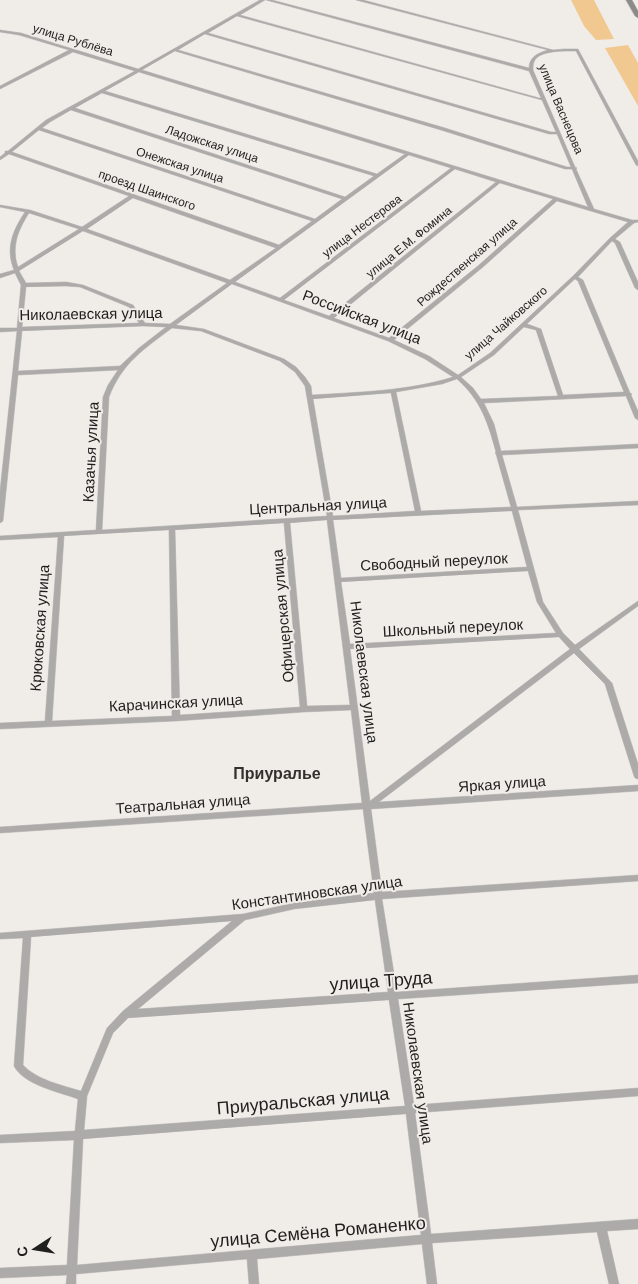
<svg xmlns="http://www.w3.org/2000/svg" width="638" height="1284" font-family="'DM Sans',sans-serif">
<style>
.green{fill:#f1c990}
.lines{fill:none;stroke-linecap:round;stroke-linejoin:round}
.minor-casing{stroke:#cac8c4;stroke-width:1}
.secondary-casing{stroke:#cac8c4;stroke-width:1}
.minor{fill:#acabaa;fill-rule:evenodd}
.secondary{fill:#8d8b89;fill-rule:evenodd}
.labels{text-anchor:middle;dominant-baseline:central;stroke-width:4;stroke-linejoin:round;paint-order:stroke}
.far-street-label{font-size:12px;fill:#1f1f1d;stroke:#f0ede9}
.street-label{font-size:15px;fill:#1f1f1d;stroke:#f0ede9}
.neighbourhood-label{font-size:16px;font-weight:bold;fill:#33312e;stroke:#f0ede9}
.near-street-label{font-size:18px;fill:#1f1f1d;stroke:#f0ede9}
</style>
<rect width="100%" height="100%" fill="#f0ede9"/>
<path class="green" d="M571,0H594L614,39L596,40L584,26Z
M628,45L638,63V106L605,48Z"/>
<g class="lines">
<defs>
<path id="minor" d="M260,0H265L240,15L539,98H541L529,71L266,0H272L529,68C529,57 538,53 548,50L356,0H363L553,50L564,49H578L638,161V166L636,165L576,51C565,51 538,50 534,62C533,64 533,67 533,70L575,167L577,168L576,169L594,209L632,220H638V222L634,223L615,239L620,242L638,282V290L635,288L615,243L612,241L578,277L583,280L630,393L632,394L631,395L638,411V420L635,418L626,396L484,403L494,424L501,451L638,444V448L502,455L517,507L638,501V505L518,510L543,602L563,633L575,645L638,601V606L579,649L612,683L638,764V779L635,778L634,776L605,684L574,653L379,802L638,785V791L371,809L382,892L638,875V881L382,899L397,992L638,975V983L398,999L414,1105L638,1088V1096L415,1113L431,1234L638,1219V1229L607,1231L619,1284H609L597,1232L432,1243L437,1284H427L422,1244L257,1259L259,1284H249L247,1259L76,1274V1284H66L67,1275L0,1278V1268L67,1265L74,1140L0,1143V1135L75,1131L78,1099C59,1092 24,1085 14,1066L23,938L0,939V933L243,914L294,903L374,893L363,809L0,833V827L362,803L351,710L304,712L176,721L0,729V723L45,721L58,537L0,540V536L96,530L103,397L108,385L118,370L18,375L3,521L0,523V491L17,331L0,332V328H17L21,285L15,273L0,278V274L14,270C5,248 13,230 25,212L0,207V205L30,210L82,227L129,196L9,154L0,160V157L5,153V151H8L46,120L135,71L73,52L0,89V86L69,50L19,35L0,32V30L21,33L138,69ZM237,16L542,100L556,132H551L208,33ZM205,34L549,134H557L571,167H567L445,128L178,50ZM175,51L441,130L565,169H572L588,207L142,70ZM139,72L405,154L377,174L105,91ZM102,93L374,176L345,197L75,108ZM71,110L342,199L315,219L42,128L50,122ZM39,130L312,221L279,245L12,152ZM409,155L451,168L280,298L235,282ZM455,169L496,182L329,316L284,300ZM500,183L553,199L479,265L389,338L334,318ZM133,198L276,248L230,280L87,229ZM557,201L628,222L610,238L573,276L490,353L458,375L429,356L394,340L483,267ZM29,213L79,229L18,267C11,247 18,230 29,213ZM83,231L227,283L170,324L145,323L133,305L83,285L66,282L26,283L19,271ZM575,279L578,281L624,392L563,395L541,329L527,324ZM232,284L388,341L425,359L453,377C408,391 360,392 312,395L311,386L305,377L296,367L284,359L204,329L176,325ZM66,286L80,287L129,307L139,323L22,327L26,287ZM143,326L166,327L139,348L120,366L18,371L22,331ZM524,327L536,330L558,396L481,399L473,388L461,377L494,355ZM172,328L201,331L280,361L295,372L305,386L327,516L102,530L109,397C122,363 144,349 172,328ZM457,379C481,400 488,423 496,452L495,453L496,454L511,507L421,511L396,392L442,384ZM391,393L415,511L333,516L313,399ZM512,511L527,567L341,578L333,520ZM327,520L350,705L307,706L290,523ZM284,523L300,707L180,715L175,530ZM169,530L172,716L52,721L64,536ZM528,571L537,602L556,633L350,644L341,582ZM559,637L570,649L370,801L350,649ZM375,900L388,992L138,1009L245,920L294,909ZM232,921L123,1011L107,1028L81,1091C61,1085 37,1080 23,1065L31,937ZM389,1000L405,1106L84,1130L87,1096L113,1033L128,1018ZM406,1114L421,1235L77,1265L83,1139Z"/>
<path id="secondary" d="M626,0H632L638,11V18L635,16Z"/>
</defs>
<use href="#minor" class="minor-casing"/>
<use href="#secondary" class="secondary-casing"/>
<use href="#minor" class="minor"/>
<use href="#secondary" class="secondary"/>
</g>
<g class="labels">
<g class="far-street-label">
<text transform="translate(73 40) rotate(17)">улица Рублёва</text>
<text transform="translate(561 109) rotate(67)">улица Васнецова</text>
<text transform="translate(212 144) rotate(18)">Ладожская улица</text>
<text transform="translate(180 165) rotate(18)">Онежская улица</text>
<text transform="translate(147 190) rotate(19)">проезд Шаинского</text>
<text transform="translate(362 226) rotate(-37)">улица Нестерова</text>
<text transform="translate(409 242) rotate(-39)">улица Е.М. Фомина</text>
<text transform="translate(467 262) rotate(-41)">Рождественская улица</text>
<text transform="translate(506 323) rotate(-41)">улица Чайковского</text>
</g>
<g class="street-label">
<text transform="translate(91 314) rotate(-1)">Николаевская улица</text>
<text transform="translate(362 317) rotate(21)">Российская улица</text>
<text transform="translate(91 452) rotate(-87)">Казачья улица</text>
<text transform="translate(318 506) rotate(-3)">Центральная улица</text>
<text transform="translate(434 562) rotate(-3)">Свободный переулок</text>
<text transform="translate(283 616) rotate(-95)">Офицерская улица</text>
<text transform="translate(40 628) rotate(-86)">Крюковская улица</text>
<text transform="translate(453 628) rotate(-3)">Школьный переулок</text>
<text transform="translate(364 672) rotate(83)">Николаевская улица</text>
<text transform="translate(176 703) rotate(-3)">Карачинская улица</text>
<text transform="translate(502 784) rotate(-4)">Яркая улица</text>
<text transform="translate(183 804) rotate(-4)">Театральная улица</text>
<text transform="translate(317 893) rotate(-8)">Константиновская улица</text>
<text transform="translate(418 1073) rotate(82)">Николаевская улица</text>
</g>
<g class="neighbourhood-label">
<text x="277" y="773">Приуралье</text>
</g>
<g class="near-street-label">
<text transform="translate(381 981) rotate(-4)">улица Труда</text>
<text transform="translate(303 1101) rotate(-5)">Приуральская улица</text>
<text transform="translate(318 1232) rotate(-5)">улица Семёна Романенко</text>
</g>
</g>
<g transform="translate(35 1249) rotate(258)" stroke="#f0ede9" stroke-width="4" paint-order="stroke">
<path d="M0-4L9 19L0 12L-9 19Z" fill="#1f1f1d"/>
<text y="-8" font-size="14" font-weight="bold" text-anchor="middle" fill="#1f1f1d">С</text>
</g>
</svg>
